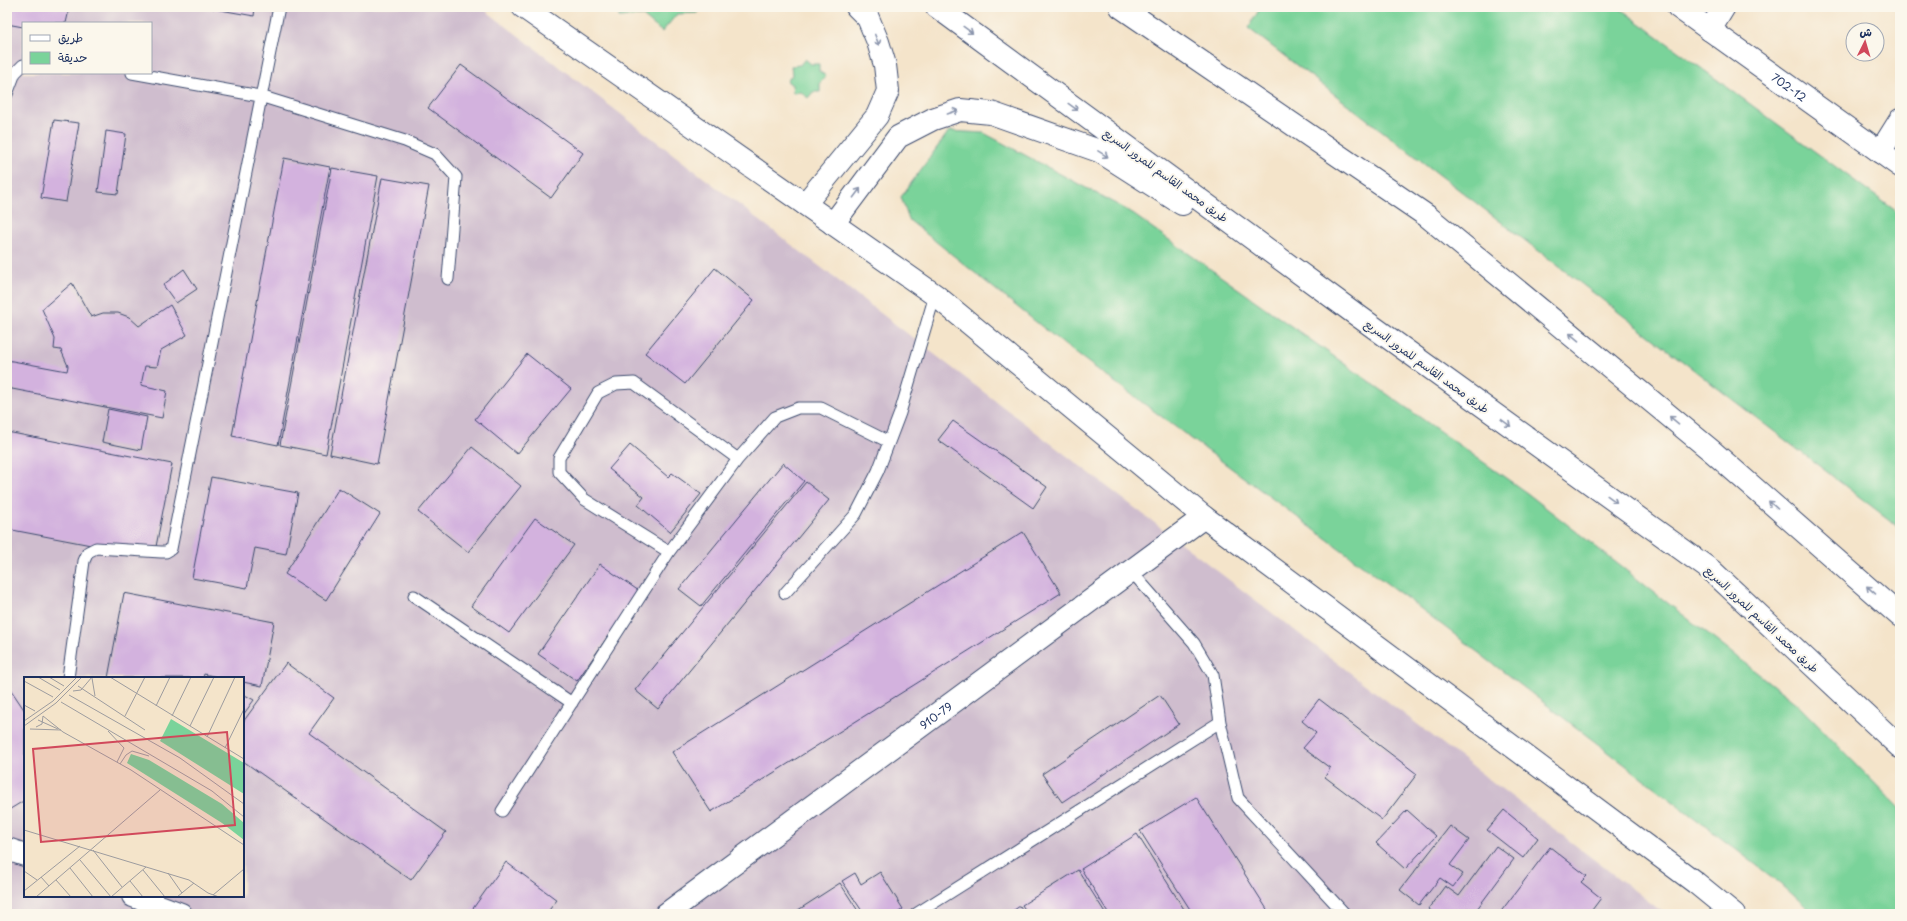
<svg xmlns="http://www.w3.org/2000/svg" width="1907" height="921" font-family="'Playpen Sans','Playpen Sans Arabic',sans-serif">
<style>
.industrial{fill:#cfbdce;fill-rule:evenodd}
.green{fill:#7ad39a;stroke:#4a817c}
.building{fill:#d3b2de}
.lines{fill:none;stroke-linecap:round;stroke-linejoin:round}
.lane-casing{stroke:#3c4a6e;stroke-width:13}
.street-casing{stroke:#3c4a6e;stroke-width:24}
.highway-casing{stroke:#3c4a6e;stroke-width:24}
.lane{stroke:#fff;stroke-width:11}
.street{stroke:#fff;stroke-width:22}
.highway{stroke:#fff;stroke-width:22}
.oneway{stroke:#8d97ae}
.labels{text-anchor:middle;dominant-baseline:central;stroke-width:4;stroke-linejoin:round;paint-order:stroke}
.street-label{font-size:11px;fill:#1b2f5e;stroke:#fbf7ec}
.inset-road{fill:none;stroke:#9d9c9f;stroke-width:1}
.view{fill:#d1495b;fill-opacity:0.15;stroke:#d1495b;stroke-width:2}
.inset-edge{fill:none;stroke:#1b2f5e;stroke-width:2}
</style>
<rect width="100%" height="100%" fill="#fbf7ec"/>
<filter id="ink" filterUnits="userSpaceOnUse"><feTurbulence type="fractalNoise" baseFrequency=".025" numOctaves="2"/><feDisplacementMap in="SourceGraphic" scale="8" xChannelSelector="R" yChannelSelector="G"/><feConvolveMatrix kernelMatrix="1 2 1 2 8 2 1 2 1" color-interpolation-filters="sRGB"/></filter>
<filter id="wash" filterUnits="userSpaceOnUse"><feTurbulence type="fractalNoise" baseFrequency=".012" numOctaves="4" result="noise"/><feDisplacementMap in="SourceGraphic" scale="16" xChannelSelector="R" yChannelSelector="G"/><feGaussianBlur stdDeviation="0.9" result="paint"/><feColorMatrix in="noise" values="0 0 0 0 0 0 0 0 0 0 0 0 0 0 0 0 0 1.4 0 .05"/><feComposite in="paint" operator="in"/></filter>
<g filter="url(#wash)">
<rect width="100%" height="100%" fill="#f4e4ca"/>
<path class="industrial" d="M7,7H481L1665,914H7ZM23,23H151V73H23ZM25,678H243V896H25Z"/>
<path class="green" d="M619,7H698V13L677,14L662,32L643,16L619,17Z
M1261,7H1618L1900,214V528L1248,28Z
M805,59L811,64H819V71L826,76L820,83V92H813L808,98L801,92L793,93L792,85L787,81L792,75L791,66L800,65Z
M949,131L984,133L1127,210L1527,493L1797,704L1900,809V914H1814L1781,884L1412,602L1066,346L909,220L901,197Z"/>
<g id="blocks">
<path class="building" d="M7,7H53L69,10L66,23H23V27L7,24Z
M204,7H255L254,16Z
M461,65L583,153L551,198L428,108Z
M54,120L79,123L66,202L41,198Z
M106,131L126,134L118,194L98,192Z
M284,158L330,167L278,445L232,436Z
M332,168L378,176L326,454L280,445Z
M382,178L429,186L377,464L330,454Z
M715,268L754,300L685,384L645,353Z
M184,269L197,289L176,303L163,285Z
M72,283L91,317L103,313H118L129,317L139,326L170,305L187,335L161,350L157,367L145,366L141,385L167,391L162,418L7,388V360L67,371L68,366L61,350L54,349L55,339L42,309Z
M527,354L571,389L517,454L475,419Z
M108,409L147,417L141,450L102,442Z
M953,421L1047,487L1033,508L938,440Z
M7,432L172,464L154,557L7,529Z
M630,445L668,477L672,473L701,494L670,532L638,505L644,497L609,469Z
M472,447L521,486L468,552L418,512Z
M783,463L804,481L701,606L679,589Z
M211,477L298,493L286,554L255,548L247,588L192,578Z
M806,482L829,500L658,709L635,690Z
M339,488L380,514L326,600L285,574Z
M535,518L574,545L509,633L471,606Z
M1023,532L1061,593L711,812L672,752Z
M600,564L639,591L577,681L538,654Z
M124,593L274,622L262,686L243,682V678H222L204,674L203,678H108Z
M286,663L334,698L309,733L446,832L411,880L243,761V722Z
M7,684L25,711V800L7,811Z
M243,694L254,700L243,715Z
M1160,695L1179,724L1062,802L1042,774Z
M1319,699L1417,774L1382,820L1325,777L1330,768L1303,748L1316,733L1302,721Z
M1196,797L1270,914H1193L1140,831Z
M1407,810L1436,836L1405,869L1376,843Z
M1504,810L1538,838L1523,858L1487,830Z
M1450,826L1469,840L1450,865L1463,874L1453,887L1440,878L1419,905L1400,890Z
M1137,834L1187,914H1109L1081,869Z
M1496,846L1514,859L1474,913L1467,908L1463,914H1436L1428,909L1445,886L1459,896Z
M1550,847L1587,876L1581,882L1601,898L1589,914H1499Z
M506,862L557,900L546,914H469Z
M1078,870L1106,914H1028L1022,905Z
M880,872L903,909L896,914H864L842,881L855,873L861,884Z
M840,883L860,914H792Z
M1020,906L1025,914H1008Z"/>
</g>
</g>
<g filter="url(#ink)">
<use href="#blocks" fill-opacity="0" stroke="#3c4a6e" stroke-width="1"/>
<g class="lines">
<defs>
<path id="lane" d="M132,73L260,96L405,141L435,154L456,177L448,279
M7,94L15,73L23,65
M669,552L584,499L559,472V458L598,393L616,384L634,383L738,459
M1131,571L1194,643L1213,675L1220,722L1238,798L1345,914
M785,593L856,514L878,471L900,413L935,295
M414,596L572,703
M68,678L84,561L88,552L96,548L161,552H166L171,549L279,7
M502,811L669,552L738,459L775,417L798,408H821L889,442
M916,914L1220,722"/>
<g id="street">
<path d="M523,7L935,295L1204,517L1696,883L1734,914"/>
<path id="s1" d="M1678,7L1900,166"/>
<path d="M1710,30L1724,7"/>
<path d="M1880,152L1900,120"/>
<path d="M7,849L25,855"/>
<path d="M133,896L181,914"/>
<path id="s2" d="M666,914L1204,517"/>
</g>
<path id="highway" d="M937,7L1354,313L1712,571L1900,747
M1121,7L1427,216L1713,452L1900,616
M805,204L877,116L888,91L885,65L878,42L868,18L857,7
M833,224L898,137L933,119L960,110L991,113L1099,151L1182,204"/>
</defs>
<use href="#lane" class="lane-casing"/>
<use href="#street" class="street-casing"/>
<use href="#highway" class="highway-casing"/>
<use href="#lane" class="lane"/>
<use href="#street" class="street"/>
<use href="#highway" class="highway"/>
</g>
<defs><path id="oneway-shaft" d="M-6 0H5M1.5-3L5.5 0L1.5 3" fill="none" stroke-width="1.6" stroke-linecap="round" stroke-linejoin="round"/></defs>
<g class="oneway">
<use href="#oneway-shaft" transform="translate(968 30) rotate(36)"/>
<use href="#oneway-shaft" transform="translate(877 40) rotate(68)"/>
<use href="#oneway-shaft" transform="translate(1073 107) rotate(36)"/>
<use href="#oneway-shaft" transform="translate(953 112) rotate(-19)"/>
<use href="#oneway-shaft" transform="translate(1103 154) rotate(31)"/>
<use href="#oneway-shaft" transform="translate(857 193) rotate(-53)"/>
<use href="#oneway-shaft" transform="translate(1574 337) rotate(-140)"/>
<use href="#oneway-shaft" transform="translate(1674 420) rotate(-140)"/>
<use href="#oneway-shaft" transform="translate(1506 423) rotate(36)"/>
<use href="#oneway-shaft" transform="translate(1612 499) rotate(36)"/>
<use href="#oneway-shaft" transform="translate(1773 505) rotate(-139)"/>
<use href="#oneway-shaft" transform="translate(1871 590) rotate(-139)"/>
</g>
</g>
<g class="labels">
<g class="street-label">
<text stroke="none"><textPath href="#s1" startOffset="137">702-12</textPath></text>
<text transform="translate(1166 175) rotate(36)">طريق محمد القاسم للمرور السريع</text>
<text transform="translate(1427 366) rotate(36)">طريق محمد القاسم للمرور السريع</text>
<text transform="translate(1762 619) rotate(43)">طريق محمد القاسم للمرور السريع</text>
<text stroke="none"><textPath href="#s2" startOffset="335">910-79</textPath></text>
</g>
</g>
<g transform="translate(24 677)">
<rect width="220" height="220" fill="#f4e4ca"/>
<path d="M147,42L220,86V117L136,64ZM107,77L125,83L198,127L220,146V163L198,146L103,86Z" fill="#7ad39a"/>
<path class="inset-road" d="M14,0L36,13M25,0L40,9M86,0L220,82M68,1L71,19M0,4L29,20M54,9L121,53M49,14L57,13L68,0M45,18L156,81L220,127M37,25L188,114L220,140M0,28L11,34M132,29L146,0M19,39L39,55L107,93L220,168M101,39L121,0M148,39L167,0M14,43L34,52M0,44L29,24L53,0M0,49L32,26L58,0M166,49L190,0M12,50L18,47L19,39M6,52L37,53M84,54L100,71L93,85M183,60L211,0M201,71L220,32M96,87L102,78L108,74L125,79M0,153L165,203L184,216L195,220M69,173L98,210M56,183L87,220L122,190M46,191L69,220M119,193L141,220M0,194L13,203M144,196L158,216M17,200L25,209M32,203L47,220M106,204L119,220M0,214L56,169M189,218L220,192M12,220L136,113M153,220L170,206"/>
<path class="view" d="M203,55L211,148L17,165L9,72Z"/>
<rect width="220" height="220" class="inset-edge"/>
</g>
<rect width="1907" height="921" fill="none" stroke="#fbf7ec" stroke-width="24"/>
<rect x="22" y="22" width="130" height="52" fill="#fbf7ec" stroke="#a1a7b3"/>
<rect x="30" y="35" width="20" height="6" fill="#ffffff" stroke="#a1a7b3"/>
<text x="58" y="42" font-size="12" fill="#1b2f5e">طريق</text>
<rect x="30" y="52" width="20" height="12" fill="#7ad39a" stroke="#a1a7b3"/>
<text x="58" y="62" font-size="12" fill="#1b2f5e">حديقة</text>
<g transform="translate(1865 42) rotate(5)"><circle r="19" fill="#fbf7ec" stroke="#a1a7b3"/>
<path d="M0-3L7 15L0 10L-7 15Z" fill="#d1495b"/>
<text y="-6" font-size="11" font-weight="bold" text-anchor="middle" fill="#1b2f5e">ش</text>
</g>
</svg>
